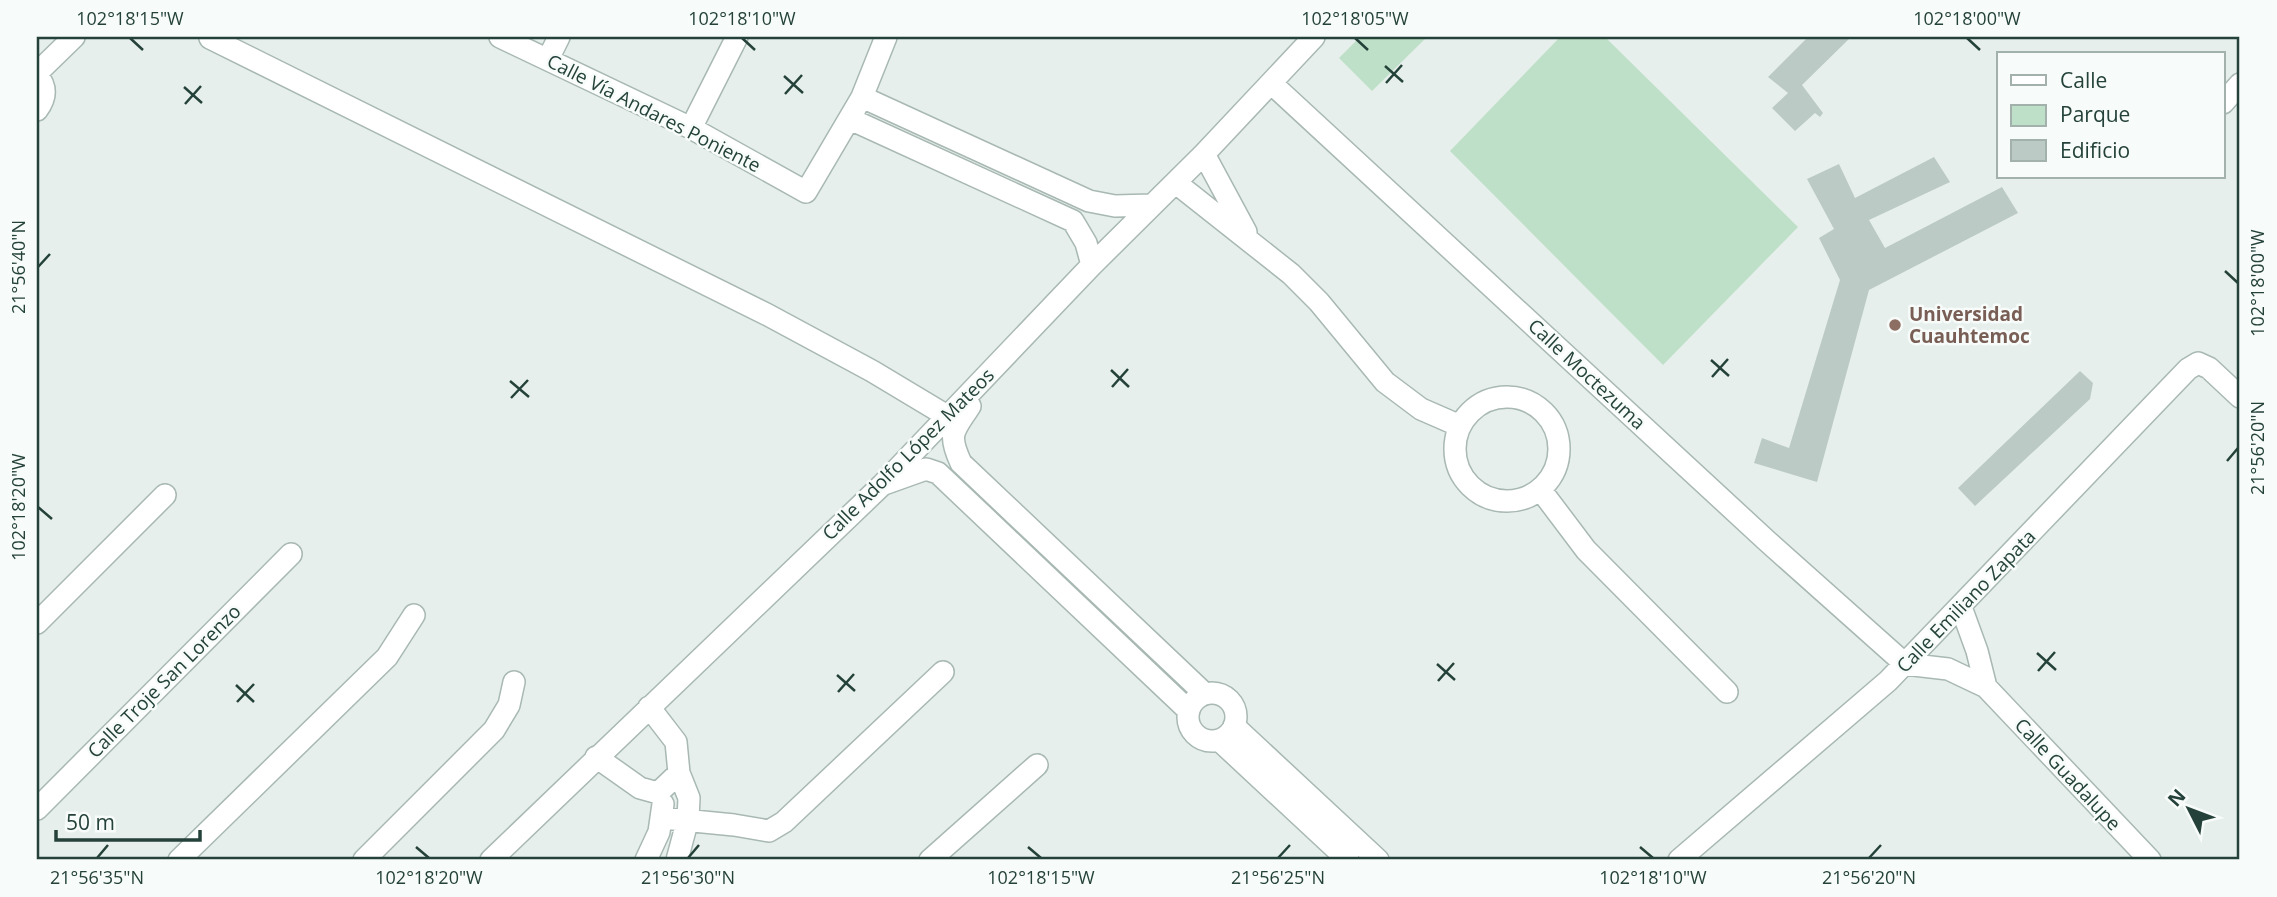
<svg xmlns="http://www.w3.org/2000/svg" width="2277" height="897" font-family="'Open Sans',sans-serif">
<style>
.green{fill:#bfe0c8}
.building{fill:#bbcac4}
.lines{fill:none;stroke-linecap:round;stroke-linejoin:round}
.minor-casing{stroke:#a8b8b2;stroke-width:24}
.minor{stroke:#fff;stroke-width:21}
.ticks{fill:none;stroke:#24423a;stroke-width:2.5}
.education-dot{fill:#8d6e63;stroke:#f7fbf9;stroke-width:2.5}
.labels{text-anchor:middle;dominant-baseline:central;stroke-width:5;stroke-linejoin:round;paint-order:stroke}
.street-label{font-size:19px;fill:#24423a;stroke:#f7fbf9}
.education-label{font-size:19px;font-weight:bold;fill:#785e54;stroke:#f7fbf9;text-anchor:start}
.neatline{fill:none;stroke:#24423a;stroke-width:2.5}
.ticks-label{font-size:18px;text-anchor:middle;fill:#24423a}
</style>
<rect width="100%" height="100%" fill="#e6efeb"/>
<path class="green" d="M1360,37H1427L1372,91L1339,58Z
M1560,37H1605L1798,227L1663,365L1450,151Z"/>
<path class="building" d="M1808,37H1851L1802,85L1823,113L1820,117L1815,113L1795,131L1772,108L1788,93L1768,77Z
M1934,157L1950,182L1869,220L1885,248L2002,187L2018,213L1869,290L1817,482L1754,463L1762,438L1789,448L1840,280L1819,238L1834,229L1807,179L1839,164L1855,198Z
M2080,371L2093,383L2090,399L1975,506L1958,488Z"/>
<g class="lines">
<defs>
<path id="minor" d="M500,37L691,128L806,192L862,97L886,37
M210,38L768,315L872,371L947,416
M548,59L559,37
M37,73L74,37
M37,75C47,87 46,98 37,110
M1271,83L1767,541L1905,664L1948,669L1986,687L2150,860
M862,97L1089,201L1115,206L1151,205
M2223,103L2240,84
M850,119L1073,221L1086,243L1092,265
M691,128L737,37
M1204,154L1246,232
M1176,183L1291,274L1319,302L1385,382L1421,409L1460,426
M1455 449a52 52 0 1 1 104 0a52 52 0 1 1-104 0Z
M970,406C954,431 947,433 961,463L1205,694
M884,484L926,469L938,473L1189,711
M1540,489L1586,550L1727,692
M1961,607L1977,651L1986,687
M37,623L165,495
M1188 717a24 24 0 1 1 48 0a24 24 0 1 1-48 0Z
M1234,726L1378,860
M1219,740L1348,860
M596,757L640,788L658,793L679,773L676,742L649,707
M37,809L291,554
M663,818L734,825L769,831L784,822L943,672
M179,860L387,657L414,615
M364,860L494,730L509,705L514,682
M491,860L882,485L1092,265L1204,154L1314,37
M646,860L659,832L663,804
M677,860L688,819L689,798L679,773
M930,860L1037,765
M1679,860L1888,681L2188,369L2198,363L2209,368L2240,397"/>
</defs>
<use href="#minor" class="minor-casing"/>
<use href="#minor" class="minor"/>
</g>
<path class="ticks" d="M130,38L143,50M742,38L755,50M1355,38L1368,50M1967,38L1980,50M1385,66L1403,82M784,76L803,93M1386,83L1402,65M184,87L202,103M785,94L802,75M185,104L201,86M38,267L50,254M2225,271L2238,283M1711,360L1729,376M1111,370L1129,387M1712,377L1728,359M510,381L529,397M1112,387L1128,369M511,398L528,380M2227,461L2238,448M38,507L52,519M2037,653L2056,670M1437,664L1455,680M2038,671L2055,652M837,675L855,691M1438,681L1454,663M236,685L254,702M838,692L854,674M237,702L254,684M416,847L429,858M1028,847L1041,858M1640,847L1653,858M97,858L108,845M688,858L699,845M1278,858L1290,845M1869,858L1881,845"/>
<circle class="education-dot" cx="1895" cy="325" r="7"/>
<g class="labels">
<g class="street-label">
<text transform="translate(654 113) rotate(27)">Calle Vía Andares Poniente</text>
<text transform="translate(1587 374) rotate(43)">Calle Moctezuma</text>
<text transform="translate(908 454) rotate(-45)">Calle Adolfo López Mateos</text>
<text transform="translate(1966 601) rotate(-46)">Calle Emiliano Zapata</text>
<text transform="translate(164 681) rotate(-45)">Calle Troje San Lorenzo</text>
<text transform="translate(2068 774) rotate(47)">Calle Guadalupe</text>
</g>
<g class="education-label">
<text x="1909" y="314">Universidad<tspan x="1909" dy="22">Cuauhtemoc</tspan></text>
</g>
</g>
<rect width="2277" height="897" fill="none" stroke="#f7fbf9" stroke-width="77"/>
<rect x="1997" y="52" width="228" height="126" fill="#f7fbf9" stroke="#a3b1ad" stroke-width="2"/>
<rect x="2011" y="75" width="35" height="10" fill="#ffffff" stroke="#a3b1ad" stroke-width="2"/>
<text x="2060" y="88" font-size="21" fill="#24423a">Calle</text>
<rect x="2011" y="105" width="35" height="21" fill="#bfe0c8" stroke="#a3b1ad" stroke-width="2"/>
<text x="2060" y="122" font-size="21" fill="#24423a">Parque</text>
<rect x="2011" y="140" width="35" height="21" fill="#bbcac4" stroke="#a3b1ad" stroke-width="2"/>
<text x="2060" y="158" font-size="21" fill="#24423a">Edificio</text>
<g transform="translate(2189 809) rotate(312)" stroke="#f7fbf9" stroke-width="5" paint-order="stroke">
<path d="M0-5L12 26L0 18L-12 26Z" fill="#24423a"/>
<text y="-10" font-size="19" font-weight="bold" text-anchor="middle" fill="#24423a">N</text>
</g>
<path d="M56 830v10h144v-10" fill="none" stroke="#24423a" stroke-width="3.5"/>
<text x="66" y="830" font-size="21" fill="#24423a" stroke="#f7fbf9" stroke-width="5" paint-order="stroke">50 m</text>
<rect x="38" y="38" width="2200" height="820" class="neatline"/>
<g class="ticks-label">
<text x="130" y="25">102°18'15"W</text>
<text x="742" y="25">102°18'10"W</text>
<text x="1355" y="25">102°18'05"W</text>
<text x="1967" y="25">102°18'00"W</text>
<text transform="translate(19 267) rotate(-90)" y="6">21°56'40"N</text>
<text transform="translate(2258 283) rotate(-90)" y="6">102°18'00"W</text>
<text transform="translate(2258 448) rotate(-90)" y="6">21°56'20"N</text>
<text transform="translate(19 507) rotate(-90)" y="6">102°18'20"W</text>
<text x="97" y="884">21°56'35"N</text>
<text x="429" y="884">102°18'20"W</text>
<text x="688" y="884">21°56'30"N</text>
<text x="1041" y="884">102°18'15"W</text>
<text x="1278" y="884">21°56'25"N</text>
<text x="1653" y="884">102°18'10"W</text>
<text x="1869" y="884">21°56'20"N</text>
</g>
</svg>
